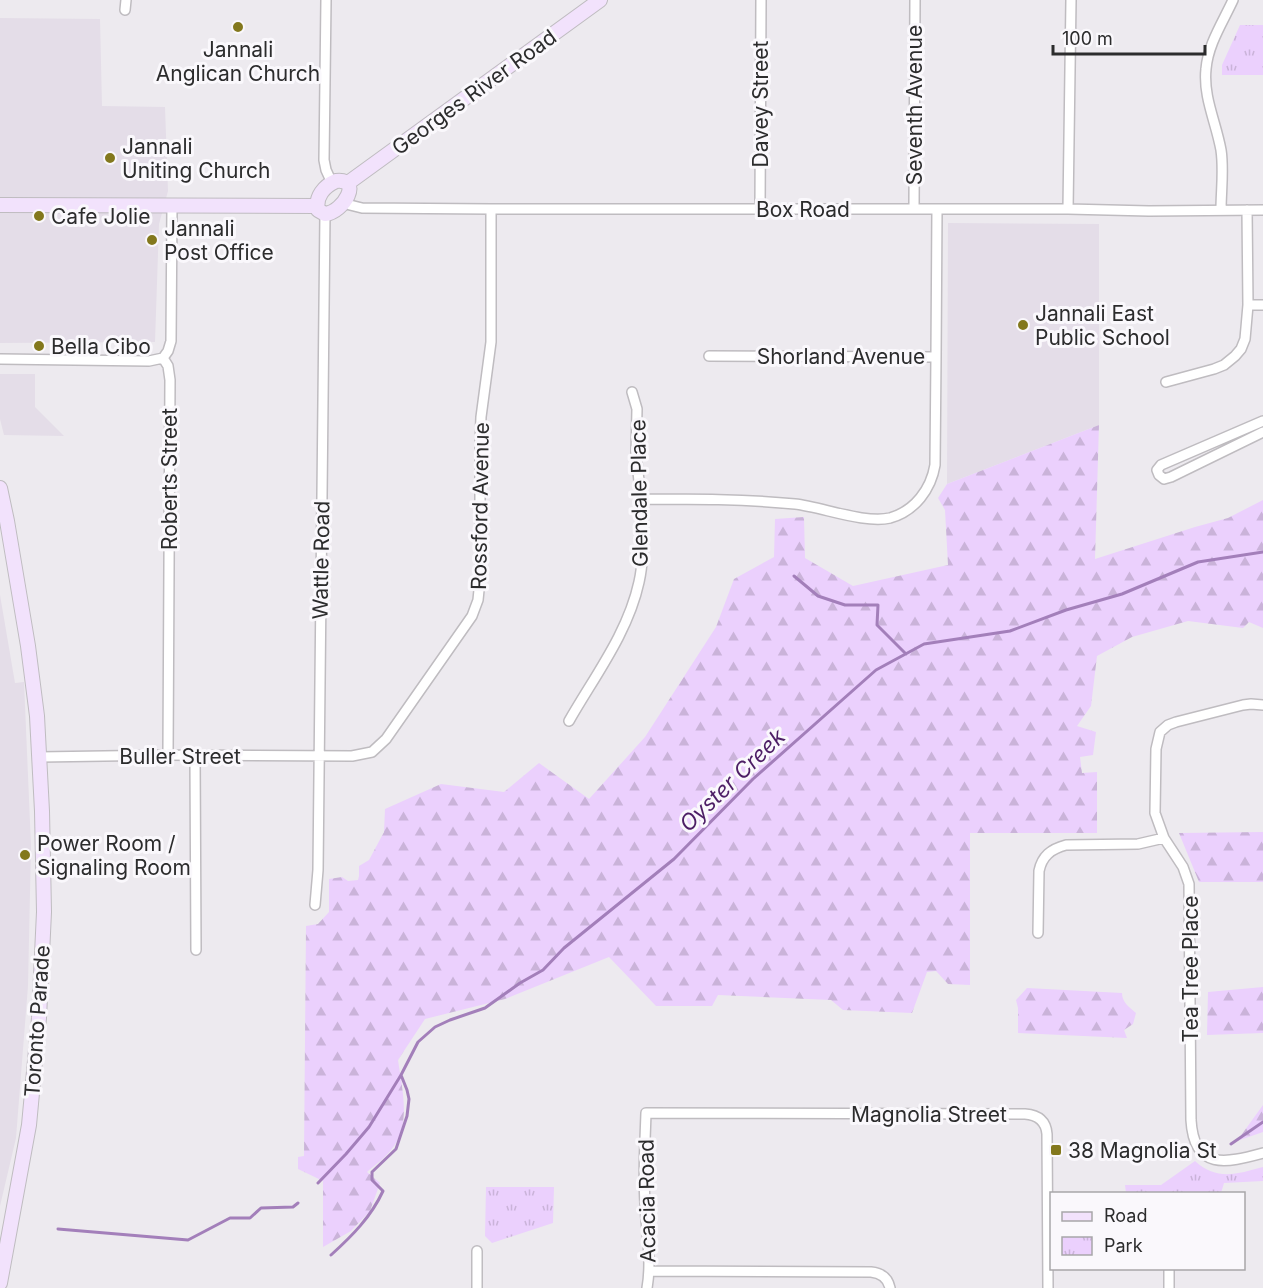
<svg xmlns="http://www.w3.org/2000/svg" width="1263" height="1288" font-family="Inter,sans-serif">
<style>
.built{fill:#e4dde8}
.forest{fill:url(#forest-firs)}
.park{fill:url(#park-tufts)}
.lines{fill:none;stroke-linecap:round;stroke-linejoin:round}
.stream{stroke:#a37fba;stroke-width:3}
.street-casing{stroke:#bfbcc0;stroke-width:12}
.secondary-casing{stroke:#bfbcc0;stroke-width:16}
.street{stroke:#fff;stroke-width:9}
.secondary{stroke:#f2e2fc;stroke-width:14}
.poi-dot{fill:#83781d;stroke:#faf8fc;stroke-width:2}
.labels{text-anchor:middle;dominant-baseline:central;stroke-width:6;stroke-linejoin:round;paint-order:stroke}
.poi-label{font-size:21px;fill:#2c2c2d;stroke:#faf8fc;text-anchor:start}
.street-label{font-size:21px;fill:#2c2c2d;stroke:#faf8fc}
.water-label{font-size:22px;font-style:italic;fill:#4d1e66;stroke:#faf8fc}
</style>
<defs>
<pattern id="forest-firs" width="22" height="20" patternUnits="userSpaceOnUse" patternTransform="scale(1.5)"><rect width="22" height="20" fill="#ebd0fd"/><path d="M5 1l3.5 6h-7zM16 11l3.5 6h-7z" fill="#cab3d9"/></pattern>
<pattern id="park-tufts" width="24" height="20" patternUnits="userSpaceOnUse" patternTransform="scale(1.5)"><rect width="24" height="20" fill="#ebd0fd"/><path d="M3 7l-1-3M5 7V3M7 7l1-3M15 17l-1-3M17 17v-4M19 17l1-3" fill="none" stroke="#cab3d9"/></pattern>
</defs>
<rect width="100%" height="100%" fill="#edeaef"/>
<path class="built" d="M0,18L100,19L102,106L165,107L168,191L159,224L155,342L0,343Z
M948,223L1099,224V425L947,484Z
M0,374H35V407L64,436L4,435L0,419Z
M0,595L15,683L24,682L31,846L28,986L16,1138L0,1206Z"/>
<path class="forest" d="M1099,425L1095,559L1195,527L1228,518L1263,500V628L1249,622L1243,628L1188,621L1132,637L1097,656L1091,706L1077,726L1096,732L1093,755L1080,757L1082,773L1097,772V833H970V985L948,984L936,971L927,972L912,1013L843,1010L831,1000L718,995L712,1006H656L609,957L505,999L425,1019L398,1060C402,1089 412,1125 391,1150C385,1158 375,1165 367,1172L380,1183L370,1211L351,1231L323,1247V1181L298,1169V1157L304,1156L306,926L318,924L329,912V879L342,877L348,881L358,880L359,876V866L369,860L384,832L385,809L441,784L504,792L539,763L589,799L645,737L716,627L734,579L774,557L775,519L804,517L805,558L853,586L948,565L945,510L938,498L947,484Z
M1263,832V882H1199L1179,833Z
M1263,987V1033L1207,1035L1208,992Z
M1027,988L1122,993C1122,1002 1129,1007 1136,1013L1133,1024L1124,1030L1127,1038L1018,1033V1008L1016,1000Z
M1263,1105V1132L1237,1141Z"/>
<path class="park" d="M1240,25H1263V75H1222V65Z
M1195,1161C1217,1181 1237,1174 1263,1167V1181L1224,1183L1221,1193H1126L1125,1185H1161Z
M486,1187H554L553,1223L492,1243L485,1236Z"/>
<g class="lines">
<path class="stream" d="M794,576L818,596L845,605H878L877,625L906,654
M1231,1144L1263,1122
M318,1183L346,1154L369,1127L401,1075L418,1042L435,1027L450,1020L485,1008L520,983L543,970L564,948L674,859L753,779L876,670L924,644L1010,631L1066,610L1122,594L1198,562L1263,552
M58,1229L188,1240L230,1218H250L261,1208L293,1207L298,1203
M331,1255C352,1236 371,1217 383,1191L372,1180V1172L396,1149L407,1116L409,1099L407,1090L401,1075"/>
<defs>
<path id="street" d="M326,0L324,160L326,170L332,183
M125,10L126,0
M345,201L350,205L362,208L491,209H1068L1149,211L1263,210
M760,209L761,0
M914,209L915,0
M1068,209L1071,0
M1221,210C1221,191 1224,170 1221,150C1216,122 1203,97 1206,69C1208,44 1223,22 1233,0
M1248,305H1263
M709,356L936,357L937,209
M163,358L168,366L170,380L168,755
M163,358L168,351L171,341L172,206
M0,359L149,361L163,358
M1166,382L1214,369L1224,365L1235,356L1241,349L1245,339L1248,305L1247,210
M1263,421L1161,465L1157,470L1159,475L1164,479L1171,477L1263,432
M643,499C693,499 744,499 795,504C822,507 865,524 890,518C915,511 931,489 935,465L936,357
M1263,705L1251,704L1243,705L1176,722L1168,725L1160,732L1156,749L1155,813L1164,838L1183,867L1189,884L1191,1120C1194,1171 1226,1163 1263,1153
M569,721C594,677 628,633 639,582C645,556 642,526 643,499L640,490L636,454L637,409L632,392
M195,756L196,950
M40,757L168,755L352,756L372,752L386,739L472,616L478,600L480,580V447L481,417L491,342V209
M315,905L318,870L325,214
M1038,933L1039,871C1042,856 1051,849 1066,845L1138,844L1164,838
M477,1251V1288
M1169,1268V1288
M649,1271L871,1272C881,1273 888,1278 890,1288
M647,1288C652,1260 646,1232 645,1203C643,1174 645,1143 646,1113L1025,1114C1038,1115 1046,1121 1047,1134L1048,1288"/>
<path id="secondary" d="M336,181C363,178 344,212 325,214L318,210C315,197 324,186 336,181Z
M348,183L600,0
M0,205L317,206
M0,488L7,521L28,646L37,716L42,811L44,912L39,1018L29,1125L0,1283"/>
</defs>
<use href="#street" class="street-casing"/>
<use href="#secondary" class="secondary-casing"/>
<use href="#street" class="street"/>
<use href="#secondary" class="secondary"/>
</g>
<g class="poi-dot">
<circle cx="238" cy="27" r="6"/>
<circle cx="110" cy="158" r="6"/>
<circle cx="39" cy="216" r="6"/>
<circle cx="152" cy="240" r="6"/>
<circle cx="1023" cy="325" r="6"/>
<circle cx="39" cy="346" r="6"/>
<circle cx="25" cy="855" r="6"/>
<rect x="1050" y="1144" width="12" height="12" rx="3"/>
</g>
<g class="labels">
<g class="poi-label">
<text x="238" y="49" text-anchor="middle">Jannali<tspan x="238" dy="24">Anglican Church</tspan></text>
<text x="122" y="146">Jannali<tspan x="122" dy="24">Uniting Church</tspan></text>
<text x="51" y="216">Cafe Jolie</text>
<text x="164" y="228">Jannali<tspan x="164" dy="24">Post Office</tspan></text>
<text x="1035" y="313">Jannali East<tspan x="1035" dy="24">Public School</tspan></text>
<text x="51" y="346">Bella Cibo</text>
<text x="37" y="843">Power Room /<tspan x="37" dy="24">Signaling Room</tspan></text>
<text x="1068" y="1150">38 Magnolia St</text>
</g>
<g class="street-label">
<text transform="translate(474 92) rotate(-36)">Georges River Road</text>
<text transform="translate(760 104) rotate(-90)">Davey Street</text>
<text transform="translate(914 105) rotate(-90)">Seventh Avenue</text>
<text x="803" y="209">Box Road</text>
<text x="841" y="356">Shorland Avenue</text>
<text transform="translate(169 479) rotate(-90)">Roberts Street</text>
<text transform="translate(639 493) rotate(-91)">Glendale Place</text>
<text transform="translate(480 506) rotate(-89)">Rossford Avenue</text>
<text transform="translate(321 560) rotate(-89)">Wattle Road</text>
<text x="180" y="756">Buller Street</text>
<text transform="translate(1190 969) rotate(-90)">Tea Tree Place</text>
<text transform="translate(37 1021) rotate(-86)">Toronto Parade</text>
<text x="929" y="1114">Magnolia Street</text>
<text transform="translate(647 1201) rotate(-91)">Acacia Road</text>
</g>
<g class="water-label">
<text transform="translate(732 780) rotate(-44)">Oyster Creek</text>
</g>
</g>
<rect x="1050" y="1192" width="195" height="78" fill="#faf8fc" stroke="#a8a6a9" stroke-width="1.5"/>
<rect x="1062" y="1212" width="30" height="9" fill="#f2e2fc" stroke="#a8a6a9" stroke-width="1.5"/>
<text x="1104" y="1222" font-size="18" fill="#2c2c2d">Road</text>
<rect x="1062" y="1237" width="30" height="18" fill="url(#park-tufts)" stroke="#a8a6a9" stroke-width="1.5"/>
<text x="1104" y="1252" font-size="18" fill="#2c2c2d">Park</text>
<path d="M1053 45v9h152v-9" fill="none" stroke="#2c2c2d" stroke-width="3"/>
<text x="1062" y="45" font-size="18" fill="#2c2c2d" stroke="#faf8fc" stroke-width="4.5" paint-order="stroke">100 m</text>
</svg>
